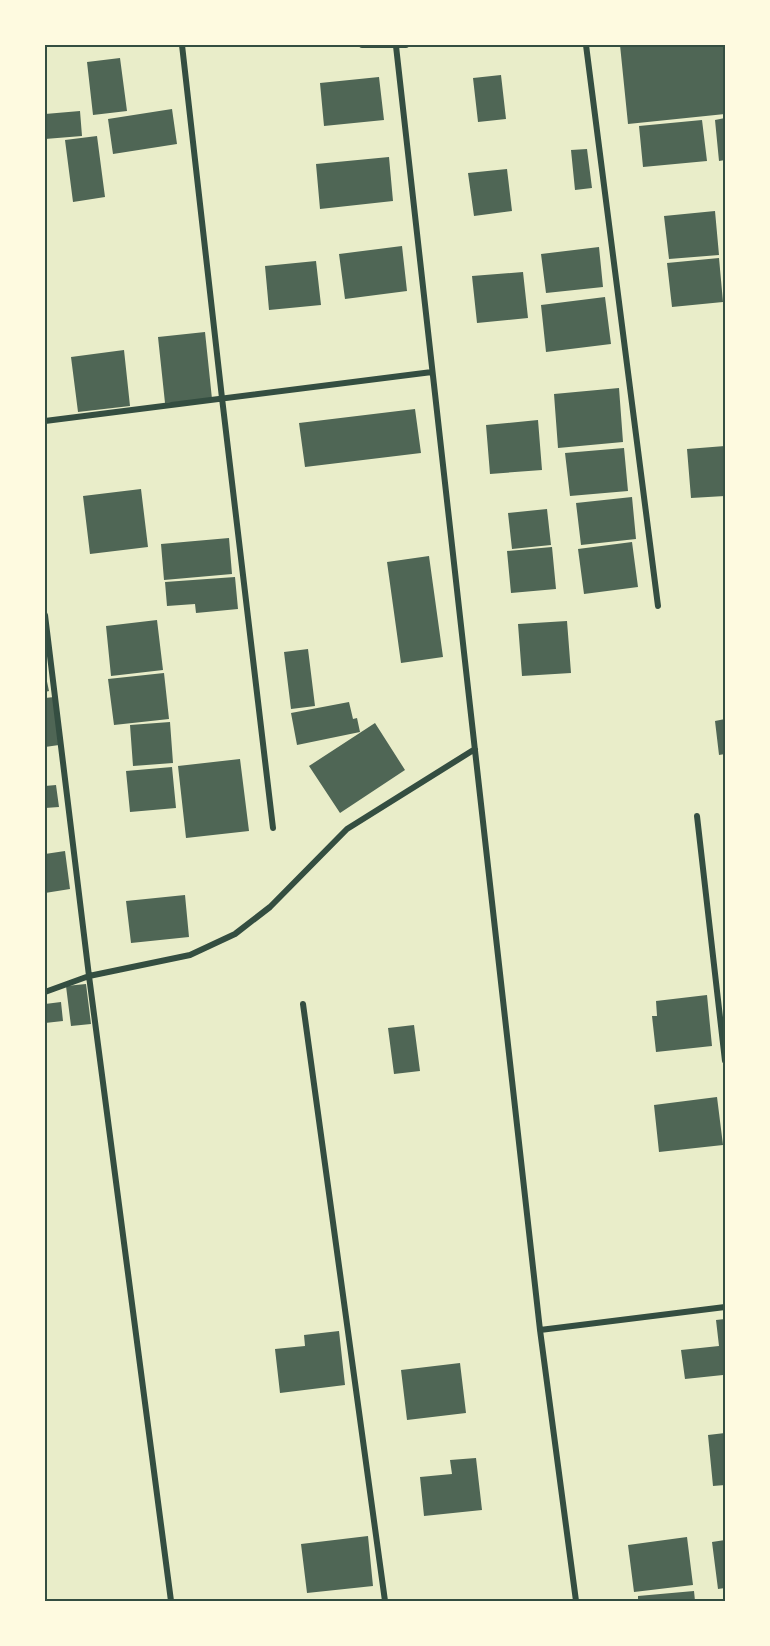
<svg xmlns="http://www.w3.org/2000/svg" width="770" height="1646" font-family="Arial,sans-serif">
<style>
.building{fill:#4f6655}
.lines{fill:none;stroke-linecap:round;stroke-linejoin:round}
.minor{stroke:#344e41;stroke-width:6}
.neatline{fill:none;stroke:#344e41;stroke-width:2}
</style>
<rect width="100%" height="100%" fill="#e9edc9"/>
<path class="building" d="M620,45H725V114L628,124Z
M120,58L127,111L93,115L87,62Z
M501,75L506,119L478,122L473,78Z
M379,77L384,120L324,126L320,83Z
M172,109L177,144L113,154L108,119Z
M80,111L82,136L45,139V114Z
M725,118V160L719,161L715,120Z
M702,120L707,161L643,167L639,126Z
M97,136L105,197L73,202L65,140Z
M587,149L592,188L575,190L571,150Z
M389,157L393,201L320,209L316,164Z
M507,169L512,211L474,216L468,173Z
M715,211L719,255L669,259L664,216Z
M402,246L407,291L345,299L339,254Z
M599,247L603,287L546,293L541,254Z
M719,258L723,302L672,307L667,263Z
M316,261L321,305L269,310L265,266Z
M523,272L528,318L477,323L472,276Z
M605,297L611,344L546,352L541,305Z
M205,332L212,399L165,403L158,337Z
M124,350L130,406L78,412L71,357Z
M619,388L623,442L558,448L554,394Z
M415,409L421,453L305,467L299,423Z
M538,420L542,470L490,474L486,425Z
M725,446V496L691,498L687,449Z
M624,448L628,491L570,496L565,453Z
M141,489L148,547L90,554L83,496Z
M632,497L636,539L581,545L576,503Z
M547,509L551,545L512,549L508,513Z
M229,538L232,574L164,580L161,544Z
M632,542L638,587L584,594L578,549Z
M552,547L556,589L511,593L507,551Z
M429,556L443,657L401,663L387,562Z
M235,577L238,609L196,613L195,604L167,606L165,582Z
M157,620L163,670L111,676L106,626Z
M567,621L571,673L522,676L518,624Z
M308,649L315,706L291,709L284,652Z
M45,672L49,691L45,692Z
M164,673L169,719L114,725L108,679Z
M54,697L59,745L45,747V698Z
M349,702L353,719L357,718L360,732L297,745L291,713Z
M725,719V754L719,755L715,721Z
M170,722L173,763L133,766L130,725Z
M375,723L405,770L340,813L309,766Z
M240,759L249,831L186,838L178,766Z
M172,767L176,808L130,812L126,771Z
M56,785L59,807L45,808V786Z
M65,851L70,889L45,893V854Z
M185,895L189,937L131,943L126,901Z
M86,984L91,1024L71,1026L66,986Z
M707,995L712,1046L656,1052L652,1016H657L656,1001Z
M61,1002L63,1021L45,1023V1004Z
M414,1025L420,1071L394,1074L388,1028Z
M717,1097L723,1145L659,1152L654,1105Z
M725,1319V1383H723V1375L685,1379L681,1350L719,1346L716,1320Z
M339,1331L345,1385L280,1393L275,1349L305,1346L304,1335Z
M460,1363L466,1413L407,1420L401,1370Z
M725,1433V1485L713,1486L708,1435Z
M476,1458L482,1510L424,1516L420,1477L452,1474L450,1460Z
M368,1536L373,1586L307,1593L301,1544Z
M687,1537L693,1585L634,1592L628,1545Z
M725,1540V1588L718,1589L712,1542Z
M694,1591L695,1601H638V1596Z"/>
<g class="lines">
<path class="minor" d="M182,45L222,398L273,828
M362,45H406
M586,45L658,606
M396,46L540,1330L576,1601
M45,421L432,372
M45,615L89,976L171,1601
M697,816L725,1061
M45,992L89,976L190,955L235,934L270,907L347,829L475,749
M303,1004L385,1601
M540,1330L725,1307"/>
</g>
<rect width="770" height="1646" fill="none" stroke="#fefae0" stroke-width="93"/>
<rect x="46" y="46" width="678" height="1554" class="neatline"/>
</svg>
